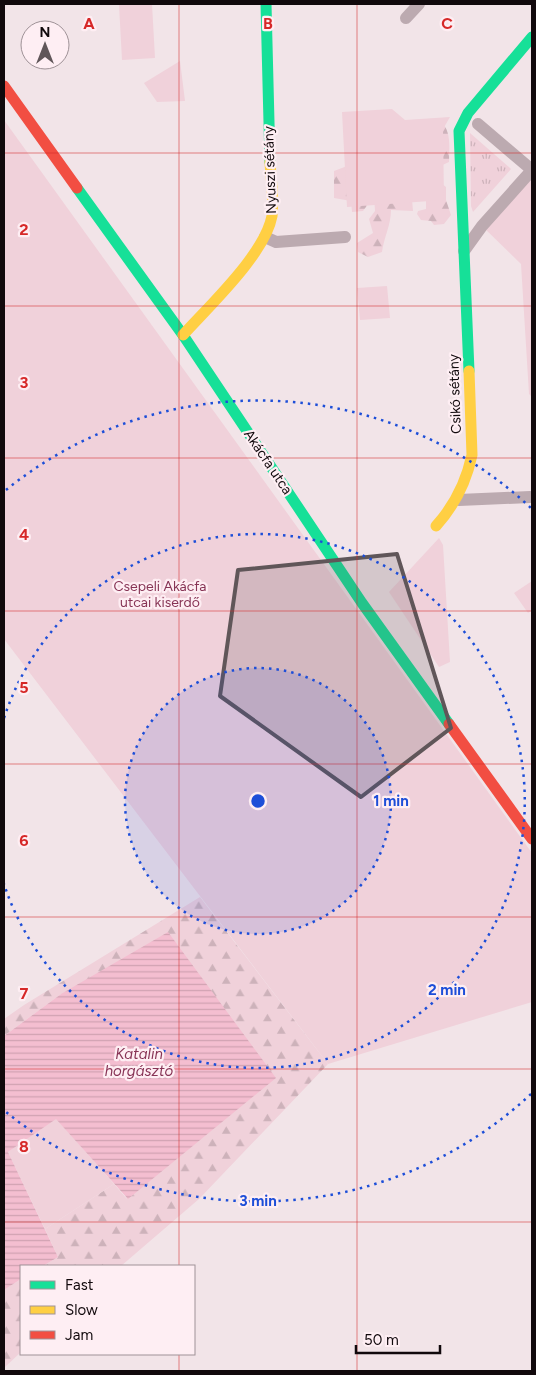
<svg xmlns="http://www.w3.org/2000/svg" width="536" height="1375" font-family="Figtree,sans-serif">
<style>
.grass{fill:url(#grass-tufts)}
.forest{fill:url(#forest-firs)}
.park{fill:#f0d1da}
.water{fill:url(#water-rules)}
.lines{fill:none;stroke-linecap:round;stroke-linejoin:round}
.street{stroke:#bcaab0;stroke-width:12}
.fast{stroke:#16e098;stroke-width:11}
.slow{stroke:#ffcf43;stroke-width:11}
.jam{stroke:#f24e42;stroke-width:11}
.marked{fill:#605659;fill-opacity:0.2;stroke:#605659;stroke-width:4;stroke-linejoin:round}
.grid{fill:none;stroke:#d62828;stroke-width:1;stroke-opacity:0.55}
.ring{fill:none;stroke:#1d4ed8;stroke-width:2.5;stroke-dasharray:2.5 5}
.labels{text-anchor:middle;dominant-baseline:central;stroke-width:4.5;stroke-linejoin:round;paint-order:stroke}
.street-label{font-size:14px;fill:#11090c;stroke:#feeef3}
.park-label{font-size:14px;fill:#873455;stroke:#feeef3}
.water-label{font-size:15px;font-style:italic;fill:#873355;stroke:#feeef3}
.grid-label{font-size:16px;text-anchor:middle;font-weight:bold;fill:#d62828;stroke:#feeef3;stroke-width:4.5;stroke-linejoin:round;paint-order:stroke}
.centre{fill:#1d4ed8;stroke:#feeef3;stroke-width:2.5}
.ring-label{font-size:15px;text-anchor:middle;font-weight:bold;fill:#1d4ed8;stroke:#feeef3;stroke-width:4.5;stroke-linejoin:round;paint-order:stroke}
</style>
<defs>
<pattern id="grass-tufts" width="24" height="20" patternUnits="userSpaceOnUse" patternTransform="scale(1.25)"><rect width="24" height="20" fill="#f0d1da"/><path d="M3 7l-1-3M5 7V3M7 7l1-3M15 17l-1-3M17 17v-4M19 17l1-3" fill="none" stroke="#cdb2ba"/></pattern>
<pattern id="forest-firs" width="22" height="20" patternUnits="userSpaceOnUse" patternTransform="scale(1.25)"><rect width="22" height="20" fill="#f0d1da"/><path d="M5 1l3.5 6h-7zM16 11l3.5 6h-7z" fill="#cdb2ba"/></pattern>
<pattern id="water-rules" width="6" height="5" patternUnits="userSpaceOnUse" patternTransform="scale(1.25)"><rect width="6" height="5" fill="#f4bed0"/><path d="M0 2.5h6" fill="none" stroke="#d0a2b1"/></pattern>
</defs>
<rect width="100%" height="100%" fill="#f2e4e8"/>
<path class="grass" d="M470,133L511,169L473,212L471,206Z"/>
<path class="forest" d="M440,120C452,132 449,146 449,162L432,170Z
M355,163L412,199L413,211L391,210C391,225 384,237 382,252L368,257L358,252L357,243L373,233L369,219L375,211L374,196L363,211L352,212L351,201L334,198V171Z
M441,183L446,187V200L451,215L444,224L434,225L431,221L421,220L417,214L418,211L426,209V196Z
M200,897L328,1064L199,1199L121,1266H43L58,1257L45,1229L114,1184L127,1199L61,994L4,1036V1019L24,1005Z
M21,1279V1352L4,1368V1290Z"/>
<path class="park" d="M152,4L155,58L122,60L119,5Z
M180,61L185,101L157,102L144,83Z
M392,109L405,120L450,117L443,129L444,200L347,207L342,112Z
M4,120L532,853V1002L328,1064L4,639Z
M532,170V397L529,394L521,264L482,226Z
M387,286L390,318L360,320L357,288Z
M439,538L443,545L450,662L439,667L389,592Z
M532,581V610L528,613L514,593Z
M56,1118L114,1184L45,1229L8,1152Z"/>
<path class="water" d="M168,932L276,1078L128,1199L56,1119L8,1152L58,1257L43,1266H21V1279L4,1290V1036L61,994Z"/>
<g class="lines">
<path class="street" d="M406,18L419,4
M478,124L532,170
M265,237L276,242L345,237
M464,251L482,226L532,170
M459,500L530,497"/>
<path class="fast" d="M266,4L270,162
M77,188L183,335L362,603L449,724
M469,371L459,131L468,113L532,37"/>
<path class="slow" d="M183,335C209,306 265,254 272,216C274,199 271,179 270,162
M436,526C455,505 466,483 472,455L469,371"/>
<path class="jam" d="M4,86L77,188
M449,724L532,839"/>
</g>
<path class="marked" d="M397,554L451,728L361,797L220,696L238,570Z"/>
<path class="grid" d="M179,4V1266M357,4V1371M4,153H532M4,306H532M4,458H532M4,611H532M4,764H532M4,917H532M4,1069H532M4,1222H532M179,1354V1371"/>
<circle cx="258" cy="801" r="133" fill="#1d4ed8" fill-opacity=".12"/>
<g class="ring">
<circle cx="258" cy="801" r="133"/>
<path d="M4 718A267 267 0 1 1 4 884"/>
<path d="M531 1094A400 400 0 0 1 6 1112M6 490A400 400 0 0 1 531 508"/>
</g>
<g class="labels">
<g class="street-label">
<text transform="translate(270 170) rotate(-92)">Nyuszi sétány</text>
<text transform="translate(455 394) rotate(-92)">Csikó sétány</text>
<text transform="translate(268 462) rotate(56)">Akácfa utca</text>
</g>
<g class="park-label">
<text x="160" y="586">Csepeli Akácfa<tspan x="160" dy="16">utcai kiserdő</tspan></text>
</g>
<g class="water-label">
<text x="139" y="1054">Katalin<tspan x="139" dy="17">horgásztó</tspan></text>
</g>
</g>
<g class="grid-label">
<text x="89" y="29">A</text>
<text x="268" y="29">B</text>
<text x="447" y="29">C</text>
<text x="24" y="235">2</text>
<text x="24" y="388">3</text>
<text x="24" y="540">4</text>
<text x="24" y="693">5</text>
<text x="24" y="846">6</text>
<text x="24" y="999">7</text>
<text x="24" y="1152">8</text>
</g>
<circle cx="258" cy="801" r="8" class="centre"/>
<g class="ring-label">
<text x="391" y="806">1 min</text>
<text x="447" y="995">2 min</text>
<text x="258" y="1206">3 min</text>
</g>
<rect width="536" height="1375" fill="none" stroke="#11090c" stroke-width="10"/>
<rect x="20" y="1265" width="175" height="90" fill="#feeef3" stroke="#9f9297"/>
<rect x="30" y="1281" width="25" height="8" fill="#16e098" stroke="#9f9297"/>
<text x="65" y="1290" font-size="15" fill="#11090c">Fast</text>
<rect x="30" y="1306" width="25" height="8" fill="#ffcf43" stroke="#9f9297"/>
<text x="65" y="1315" font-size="15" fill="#11090c">Slow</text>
<rect x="30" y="1331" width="25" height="8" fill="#f24e42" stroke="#9f9297"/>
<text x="65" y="1340" font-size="15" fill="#11090c">Jam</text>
<g transform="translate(45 45)"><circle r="24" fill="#feeef3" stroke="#9f9297"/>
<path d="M0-4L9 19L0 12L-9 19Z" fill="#605659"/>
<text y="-8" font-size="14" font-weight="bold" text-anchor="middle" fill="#11090c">N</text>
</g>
<path d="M356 1345v8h84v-8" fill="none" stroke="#11090c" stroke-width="2.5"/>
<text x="364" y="1345" font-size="15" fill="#11090c" stroke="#feeef3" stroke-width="4" paint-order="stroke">50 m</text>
</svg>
